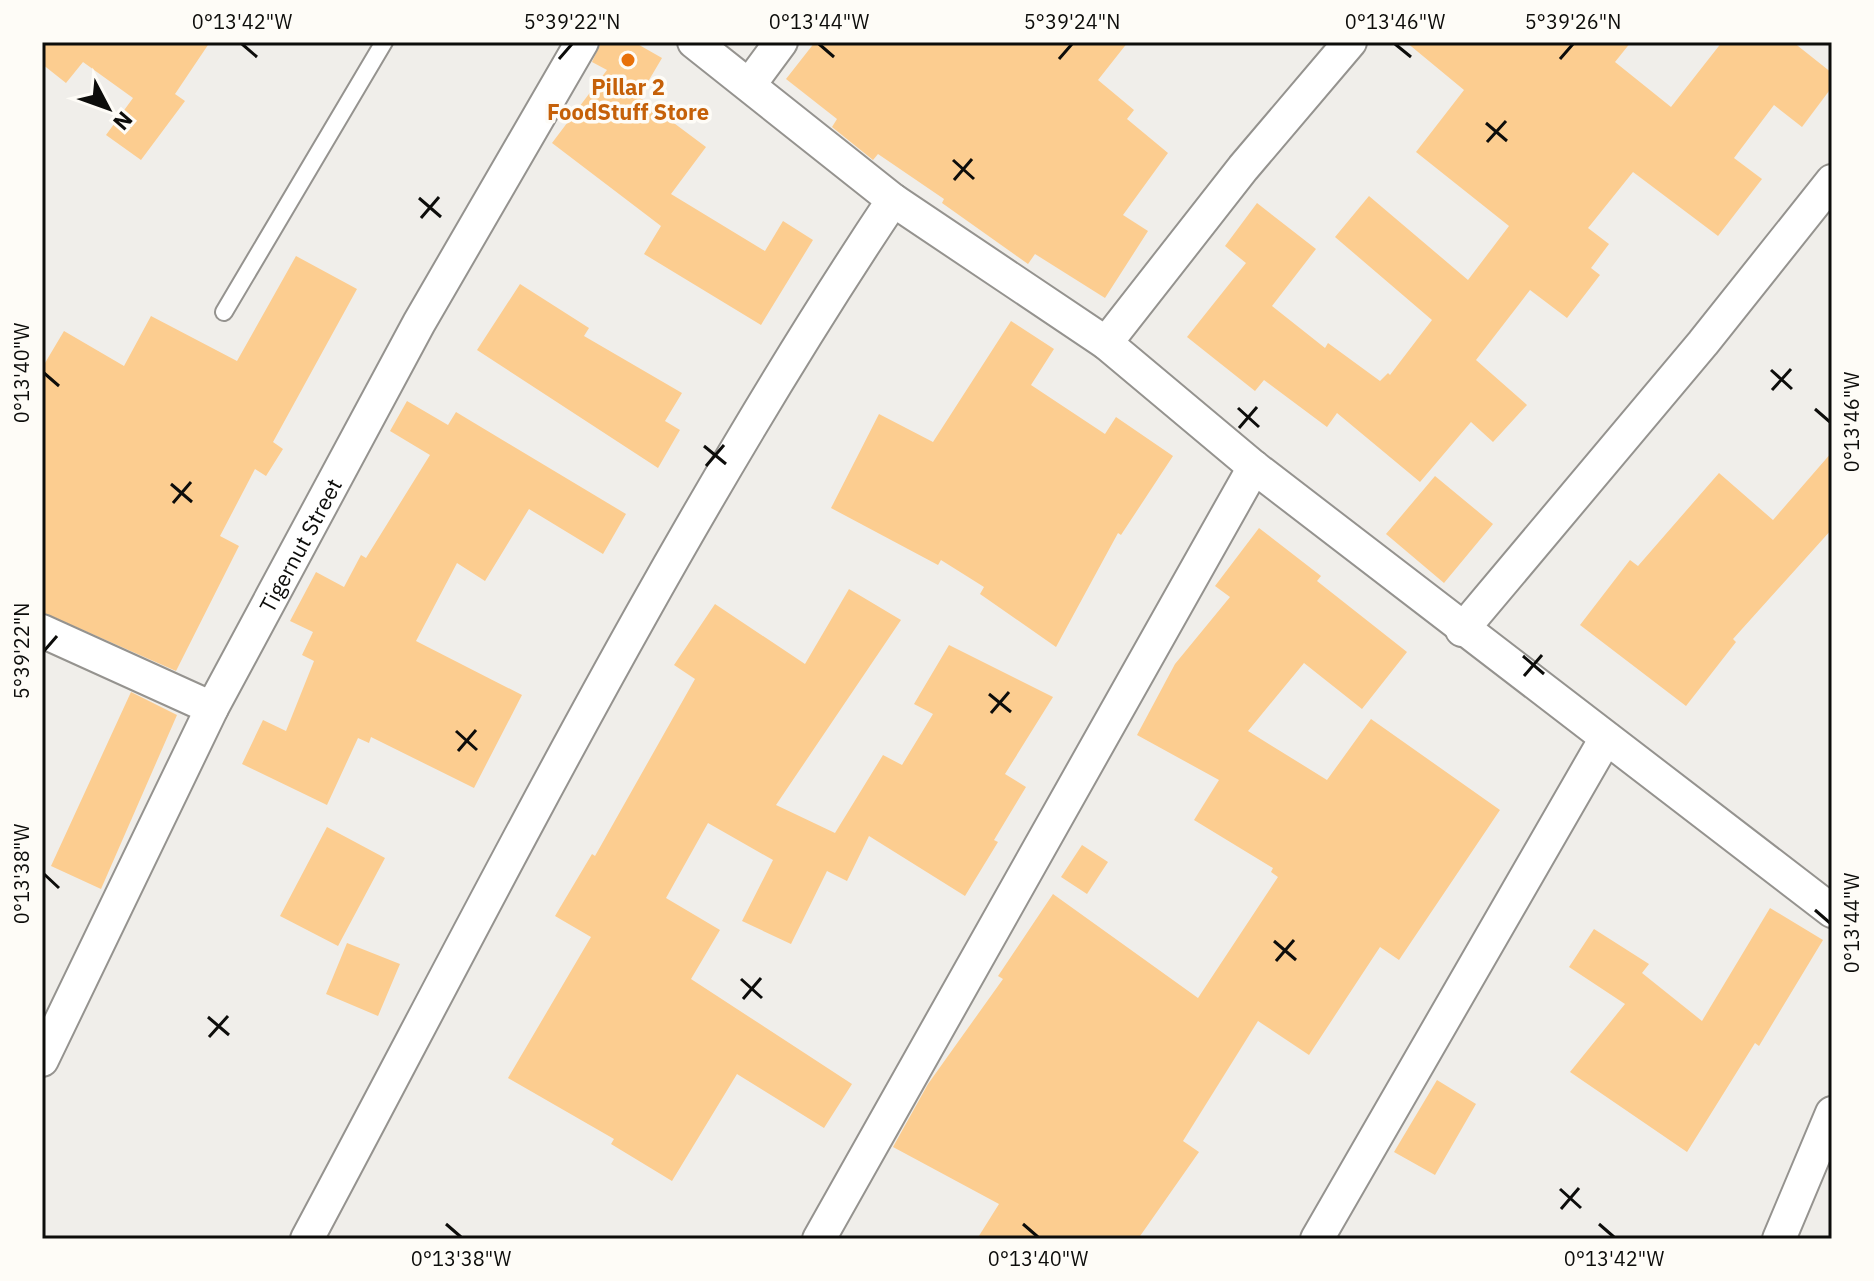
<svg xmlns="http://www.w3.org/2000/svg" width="1874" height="1281" font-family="'IBM Plex Sans',sans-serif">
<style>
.building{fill:#fccd90}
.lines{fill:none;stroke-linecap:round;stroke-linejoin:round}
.service-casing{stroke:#95938f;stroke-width:20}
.minor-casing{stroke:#95938f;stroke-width:36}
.service{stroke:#fff;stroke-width:16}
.minor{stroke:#fff;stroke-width:32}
.ticks{fill:none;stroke:#0d0d0b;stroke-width:3}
.food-dot{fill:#e8710a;stroke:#fefcf7;stroke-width:3}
.labels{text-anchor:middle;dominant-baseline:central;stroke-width:7;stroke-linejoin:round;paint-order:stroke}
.food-label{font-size:22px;font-weight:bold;fill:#c56008;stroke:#fefcf7}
.street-label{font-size:22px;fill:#0d0d0b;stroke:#fefcf7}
.neatline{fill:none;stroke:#0d0d0b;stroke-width:3}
.ticks-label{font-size:20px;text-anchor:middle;fill:#0d0d0b}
</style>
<rect width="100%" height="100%" fill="#f0eeea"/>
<path class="building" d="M42,42H210L175,94L185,101L141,160L106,135L133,98L83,62L66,83L42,64Z
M601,42H634L662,58L639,97L706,147L671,194L765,251L783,221L813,240L761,325L644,254L661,226L552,143L607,70L592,62Z
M815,42H1128L1098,80L1134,110L1127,119L1168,153L1123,215L1148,231L1105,298L1035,254L1028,264L942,203L944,199L878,154L873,160L832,127L837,119L786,79Z
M1406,42H1631L1615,62L1671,107L1722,42H1793L1832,73V87L1802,127L1774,105L1734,158L1762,179L1718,236L1633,172L1588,228L1609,244L1591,268L1600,275L1567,318L1530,290L1476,360L1527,405L1493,442L1471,422L1420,482L1337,413L1327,427L1264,380L1255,391L1187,337L1246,263L1225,246L1257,203L1316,249L1272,306L1325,348L1328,343L1380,381L1388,373L1390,375L1432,320L1335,237L1369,196L1468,280L1509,226L1416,152L1464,90Z
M296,256L357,289L273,442L283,449L266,476L255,469L220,536L239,546L176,671L42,612V368L64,331L124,366L151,316L237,361Z
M520,284L589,328L584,336L682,393L665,421L680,430L658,468L477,350Z
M1011,321L1054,349L1031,385L1105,434L1116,417L1173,456L1121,535L1118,533L1056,647L980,594L984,587L941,560L938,565L831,508L879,414L933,442Z
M407,401L448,425L456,412L626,514L603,554L529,509L485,581L457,563L416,641L522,695L474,788L371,737L369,743L358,738L327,805L242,764L263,720L286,731L314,661L302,655L313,632L290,621L316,572L344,587L361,555L366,558L430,455L390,431Z
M1832,452V529L1733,639L1736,642L1686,706L1580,625L1630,560L1638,566L1719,473L1773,520Z
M1435,476L1493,524L1444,583L1386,534Z
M1259,528L1321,576L1317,581L1407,652L1362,709L1304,663L1248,731L1327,780L1371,719L1500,810L1399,960L1380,947L1309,1055L1258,1021L1183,1141L1199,1152L1138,1239H977L999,1204L893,1147L928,1084L1003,979L998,976L1053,894L1198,998L1278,877L1271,872L1273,868L1194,820L1219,780L1137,735L1175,664L1230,597L1215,586Z
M849,589L901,620L776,805L835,833L883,755L902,765L933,714L914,704L949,645L1053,697L1005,774L1026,787L994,840L998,842L965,896L869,836L847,881L827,871L791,944L742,921L773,860L708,823L666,898L720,930L691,979L852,1084L824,1128L737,1074L672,1181L611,1144L614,1139L508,1078L591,937L555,916L592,854L595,856L695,679L674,665L715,604L805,664Z
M131,692L177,715L101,889L51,866Z
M327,827L385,858L338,946L280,916Z
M1082,845L1108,862L1087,894L1061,877Z
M1770,908L1823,940L1759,1046L1755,1043L1687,1152L1570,1072L1625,1004L1569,967L1594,929L1649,964L1642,973L1702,1021Z
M347,943L400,964L378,1016L326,994Z
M1437,1080L1476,1104L1435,1175L1394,1152Z"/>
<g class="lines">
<defs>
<path id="service" d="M224,312L384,42"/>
<g id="minor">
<path d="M694,42L893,200L1106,343L1254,467L1832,911"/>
<path d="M750,84L781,42"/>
<path d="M1106,343L1243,168L1350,42"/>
<path d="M1462,630L1703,343L1832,181"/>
<path d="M42,631L212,708"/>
<path id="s1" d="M42,1060L212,708L419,323L582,42"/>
<path d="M307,1239C494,889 672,531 893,200"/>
<path d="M819,1239L1254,467"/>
<path d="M1317,1239L1606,738"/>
<path d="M1779,1239L1832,1113"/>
</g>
</defs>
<use href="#service" class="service-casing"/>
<use href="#minor" class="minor-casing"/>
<use href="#service" class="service"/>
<use href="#minor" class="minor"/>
</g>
<path class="ticks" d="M242,44L257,57M819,44L834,57M1395,44L1411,57M559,59L572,44M1059,59L1072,44M1560,59L1573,44M1486,123L1507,141M1487,142L1506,121M953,160L974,179M954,180L972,159M419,198L441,217M421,218L439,197M1771,370L1792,389M44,373L59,386M1772,390L1791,369M1238,408L1259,427M1815,409L1830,422M1239,428L1257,407M704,446L726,464M706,466L724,445M171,484L192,502M173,503L191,482M44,651L57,636M1523,656L1544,674M1524,676L1542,655M989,694L1011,712M991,713L1009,692M456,731L477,750M458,751L476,730M44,874L59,888M1815,910L1830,923M1274,941L1296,960M1276,961L1294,940M741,979L762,998M743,999L761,978M208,1017L229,1035M209,1037L228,1016M1560,1189L1581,1208M1561,1209L1579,1188M446,1224L461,1237M1023,1224L1038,1237M1599,1224L1614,1237"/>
<circle class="food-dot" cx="628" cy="60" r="8"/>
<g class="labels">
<g class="food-label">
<text x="628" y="86">Pillar 2<tspan x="628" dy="25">FoodStuff Store</tspan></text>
</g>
<g class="street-label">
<text stroke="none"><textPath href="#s1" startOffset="576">Tigernut Street</textPath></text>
</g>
</g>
<rect width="1874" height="1281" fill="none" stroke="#fefcf7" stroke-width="88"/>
<g transform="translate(108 108) rotate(131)" stroke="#fefcf7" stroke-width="6" paint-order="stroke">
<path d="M0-6L14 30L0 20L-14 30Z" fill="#0d0d0b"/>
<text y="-12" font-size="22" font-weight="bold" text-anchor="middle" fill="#0d0d0b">N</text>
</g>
<rect x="44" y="44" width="1786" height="1193" class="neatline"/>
<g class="ticks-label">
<text x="242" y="29">0°13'42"W</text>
<text x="572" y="29">5°39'22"N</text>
<text x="819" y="29">0°13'44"W</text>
<text x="1072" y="29">5°39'24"N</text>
<text x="1395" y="29">0°13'46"W</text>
<text x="1573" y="29">5°39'26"N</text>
<text transform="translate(22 373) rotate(-90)" y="7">0°13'40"W</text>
<text transform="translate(1852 422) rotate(-90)" y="7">0°13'46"W</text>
<text transform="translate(22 651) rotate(-90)" y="7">5°39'22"N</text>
<text transform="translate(22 874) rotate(-90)" y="7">0°13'38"W</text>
<text transform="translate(1852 923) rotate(-90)" y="7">0°13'44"W</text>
<text x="461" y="1266">0°13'38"W</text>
<text x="1038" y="1266">0°13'40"W</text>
<text x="1614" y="1266">0°13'42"W</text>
</g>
</svg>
